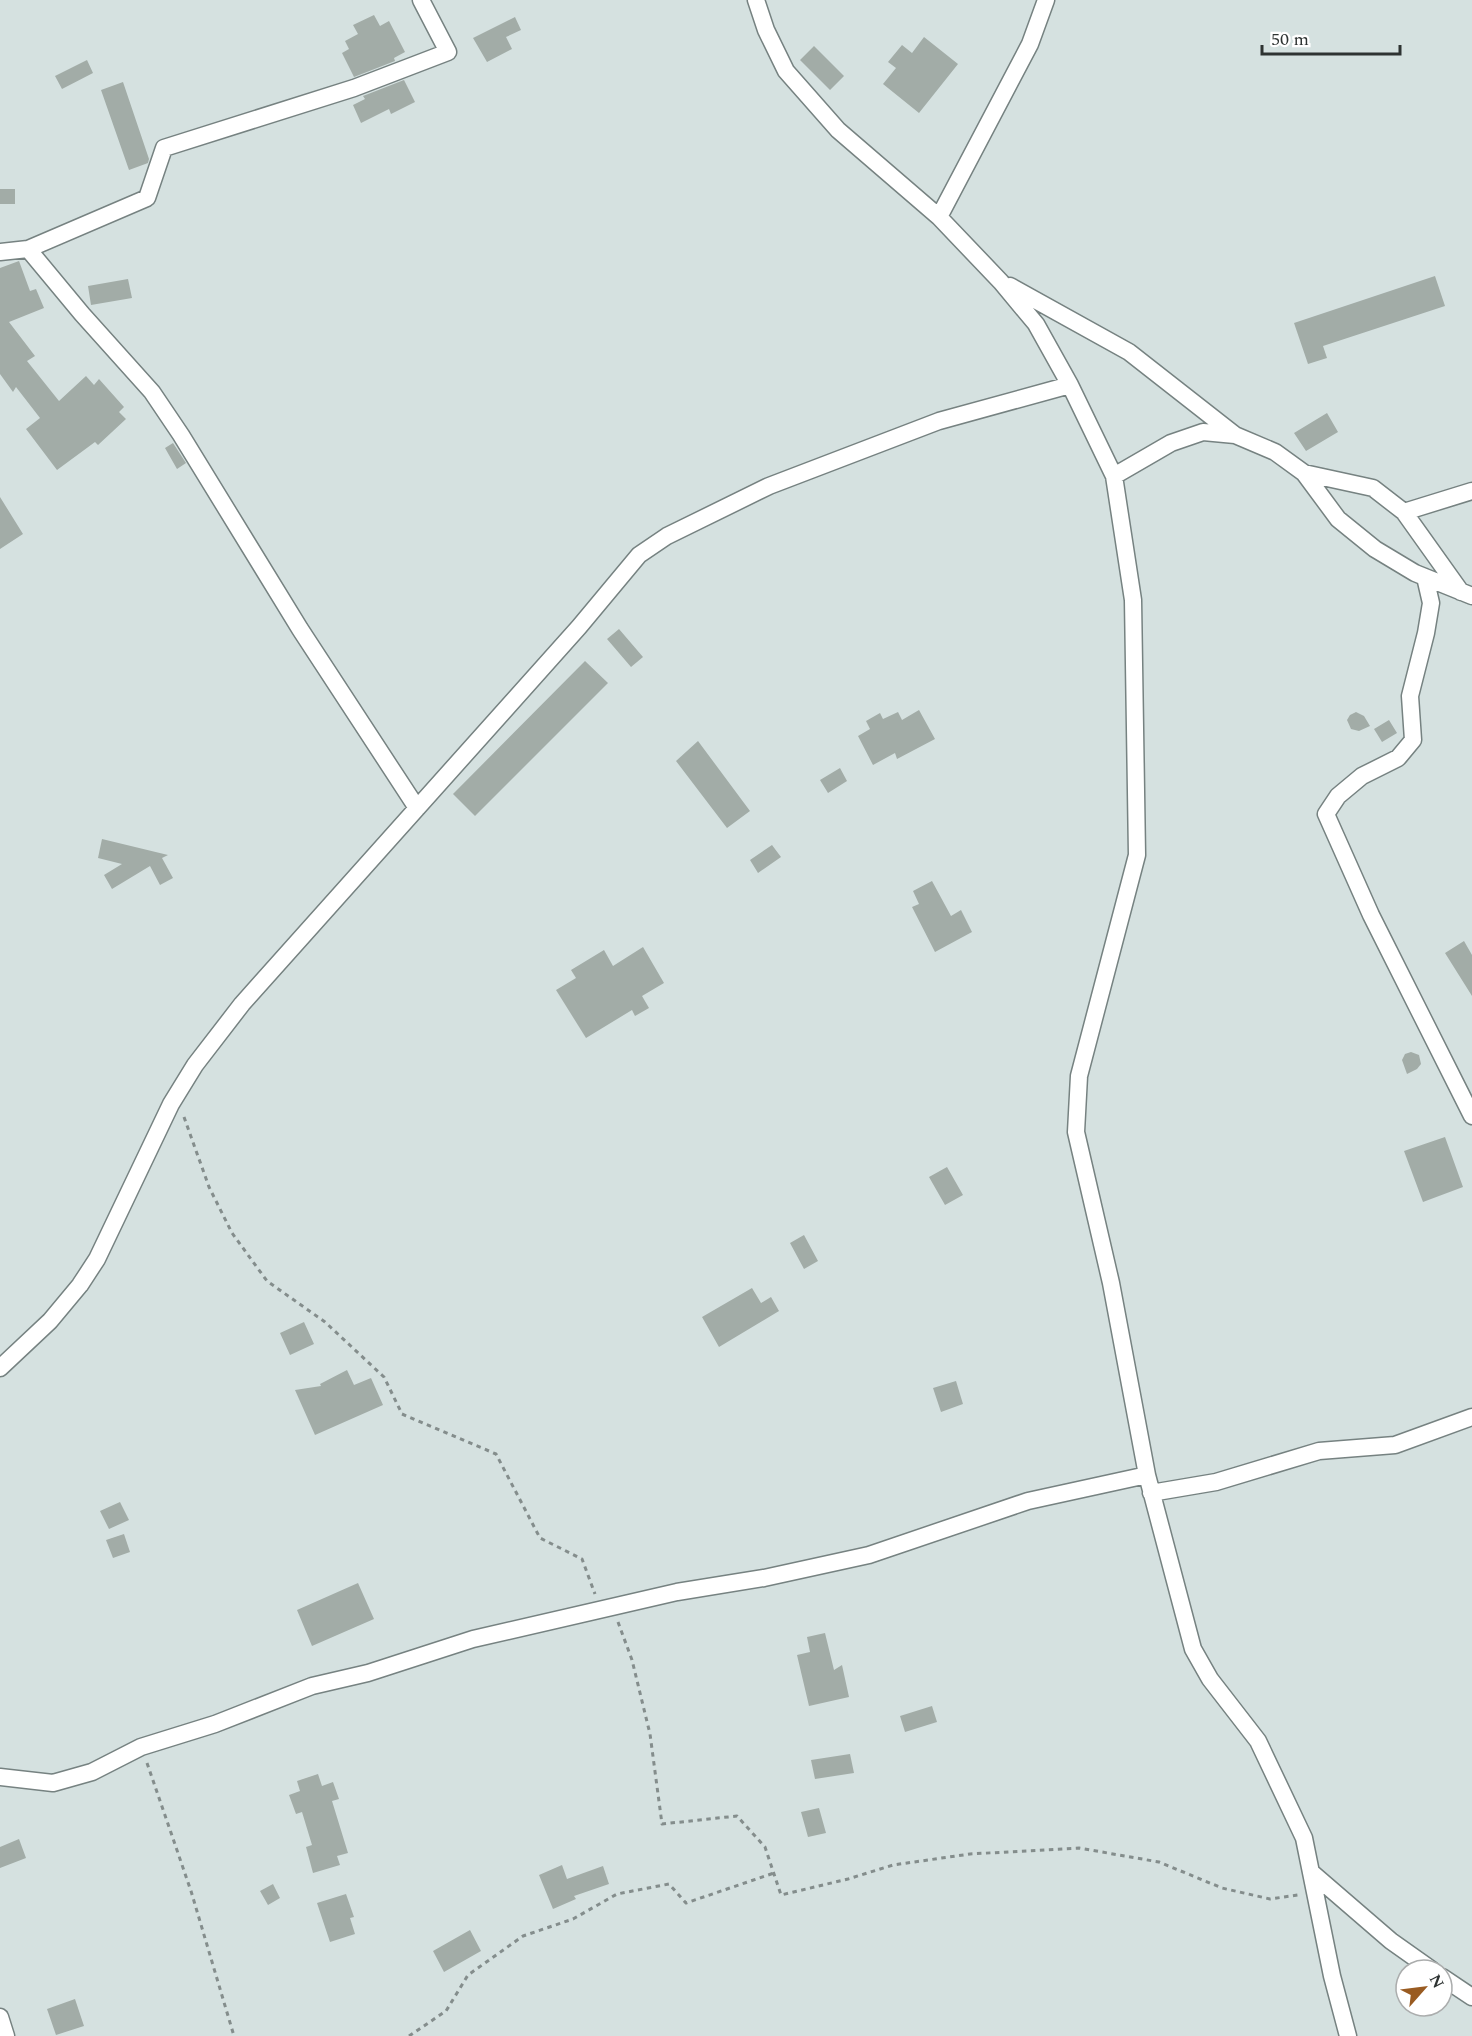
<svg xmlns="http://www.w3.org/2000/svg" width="1472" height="2036" font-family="Spectral,serif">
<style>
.building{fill:#a2aca7}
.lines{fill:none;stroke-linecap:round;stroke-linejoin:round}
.street-casing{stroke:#768281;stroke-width:19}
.path{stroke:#848d8c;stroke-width:3;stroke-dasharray:4.5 4.5;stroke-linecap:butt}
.street{stroke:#fff;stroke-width:16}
</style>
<rect width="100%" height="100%" fill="#d5e1e0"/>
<path class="building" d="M374,15L380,26L389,21L405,52L394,58L395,61L354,77L342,53L349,49L345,41L358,34L353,25Z
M515,17L521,30L506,37L512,49L487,62L473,38Z
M924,37L958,64L919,113L883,84L896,68L888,62L902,45L912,53Z
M814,46L844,76L830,90L800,60Z
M87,60L93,73L62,89L55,76Z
M404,80L415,102L391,114L389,109L361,123L353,105L365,99L363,96Z
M123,82L149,159L148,163L129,170L101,90Z
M0,189H15V204H0Z
M19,261L30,291L36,289L44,308L9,322L35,356L27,361L59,401L86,376L94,385L99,379L124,407L119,412L126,419L98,445L95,442L57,470L26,429L40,418L16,387L13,392L0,374V268Z
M1435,276L1445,306L1323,346L1327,358L1308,364L1294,323Z
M128,279L132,298L91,305L88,286Z
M1327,413L1338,432L1306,451L1294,433Z
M173,443L186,463L177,469L165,448Z
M0,497L23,534L0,549Z
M619,629L643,657L631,667L607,639Z
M585,661L608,683L475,816L453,794Z
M919,710L935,739L897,759L895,753L873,765L858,736L870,729L866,721L880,713L883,719L898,712L902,720Z
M1356,712L1364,716L1370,726L1359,731L1351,729L1347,720L1350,715Z
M1389,720L1397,733L1382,742L1374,729Z
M698,741L750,811L727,828L676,761Z
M840,768L847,781L828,793L820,780Z
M102,839L168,855L162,858L173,878L160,885L150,866L112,889L104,875L122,864L98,858Z
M772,845L781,857L758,873L750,860Z
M932,881L951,916L961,910L972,932L935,952L912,907L919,904L913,891Z
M1464,941L1472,955V996L1445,953Z
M643,947L664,983L642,996L649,1008L635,1016L632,1010L586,1038L556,990L576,978L571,970L604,950L613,966Z
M1411,1052L1419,1055L1421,1064L1417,1069L1407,1074L1402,1060L1405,1054Z
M1445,1137L1463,1187L1423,1202L1404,1151Z
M947,1167L963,1195L945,1205L929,1177Z
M804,1235L818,1261L804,1269L790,1243Z
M752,1288L761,1303L771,1297L779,1311L719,1347L702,1317Z
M304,1322L314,1344L290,1355L280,1333Z
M347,1370L354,1385L371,1378L383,1405L315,1435L295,1390L321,1386L320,1384Z
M956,1381L963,1404L941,1412L933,1388Z
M120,1502L129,1520L109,1529L100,1511Z
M124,1534L130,1552L113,1558L106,1540Z
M358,1583L374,1619L312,1646L297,1610Z
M825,1633L834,1670L842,1665L849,1697L809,1706L797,1655L810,1652L807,1637Z
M932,1706L937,1722L905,1732L900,1716Z
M850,1754L854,1773L815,1779L811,1760Z
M318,1774L322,1786L333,1782L339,1799L332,1801L348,1853L337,1856L340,1865L313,1873L306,1847L312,1845L302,1812L296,1814L289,1795L300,1791L297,1781Z
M819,1808L826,1833L808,1837L801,1812Z
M19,1839L26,1858L0,1868V1847Z
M562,1865L567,1879L603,1866L609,1884L574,1896L576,1899L553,1909L539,1875Z
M273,1884L280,1898L268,1905L260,1891Z
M346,1894L354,1917L350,1918L355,1934L330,1942L317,1903Z
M470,1930L481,1951L444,1972L433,1951Z
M75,1999L84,2026L56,2035L47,2009Z"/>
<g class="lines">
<defs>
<path id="street" d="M756,0L766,30L786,71L838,130L939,217L1001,282L1036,324L1070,385L1114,476L1133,600L1137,855L1079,1076L1076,1132L1111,1283L1147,1475L1193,1649L1210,1679L1258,1741L1304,1838L1332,1976L1348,2036
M939,217L1030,44L1046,0
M28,249L147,198L164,148L354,88L448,52L421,0
M0,252L28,249L82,314L152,392L181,435L300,629L417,808
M1010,286L1129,352L1235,435
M1304,473L1373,488L1404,512L1461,592
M1114,476L1171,443L1203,432L1235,435L1275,452L1304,473L1338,519L1375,549L1415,573L1472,596
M1404,512L1472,491
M1425,577L1431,603L1426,633L1410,696L1413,740L1398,758L1362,776L1338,796L1326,814L1371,915L1472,1116
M0,1368L50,1321L80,1285L97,1259L171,1104L195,1065L242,1004L579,627L639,555L667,536L769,486L939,421L1070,385
M1151,1493L1216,1482L1319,1451L1395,1445L1472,1417
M0,1777L53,1783L92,1772L141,1747L215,1724L312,1686L368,1673L473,1639L677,1592L764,1578L869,1555L1028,1501L1147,1475
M1311,1872L1391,1941L1432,1970
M1442,1977L1472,1997
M0,2017L6,2036"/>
</defs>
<use href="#street" class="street-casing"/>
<path class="path" d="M184,1117L209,1187L232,1233L267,1281L325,1322L384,1377L402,1414L496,1454L540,1538L582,1559L595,1594
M618,1622L632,1660L650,1734L662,1824L737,1816L765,1847L781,1895L848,1879L893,1865L970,1854L1079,1848L1159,1862L1222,1888L1270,1899L1298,1895
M147,1763L191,1891L234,2036
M409,2036L446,2011L468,1975L523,1936L573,1919L617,1894L669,1884L686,1903L774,1873"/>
<use href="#street" class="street"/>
</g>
<g transform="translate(1424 1988) rotate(62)"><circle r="28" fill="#ffffff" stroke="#abadad" stroke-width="1.5"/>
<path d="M0-4.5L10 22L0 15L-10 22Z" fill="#995b21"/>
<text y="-9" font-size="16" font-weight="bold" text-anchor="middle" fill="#2e3332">N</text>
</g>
<path d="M1262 45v9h138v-9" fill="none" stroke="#2e3332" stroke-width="3"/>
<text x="1271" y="45" font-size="18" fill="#2e3332" stroke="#ffffff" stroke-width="4.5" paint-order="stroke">50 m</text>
</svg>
